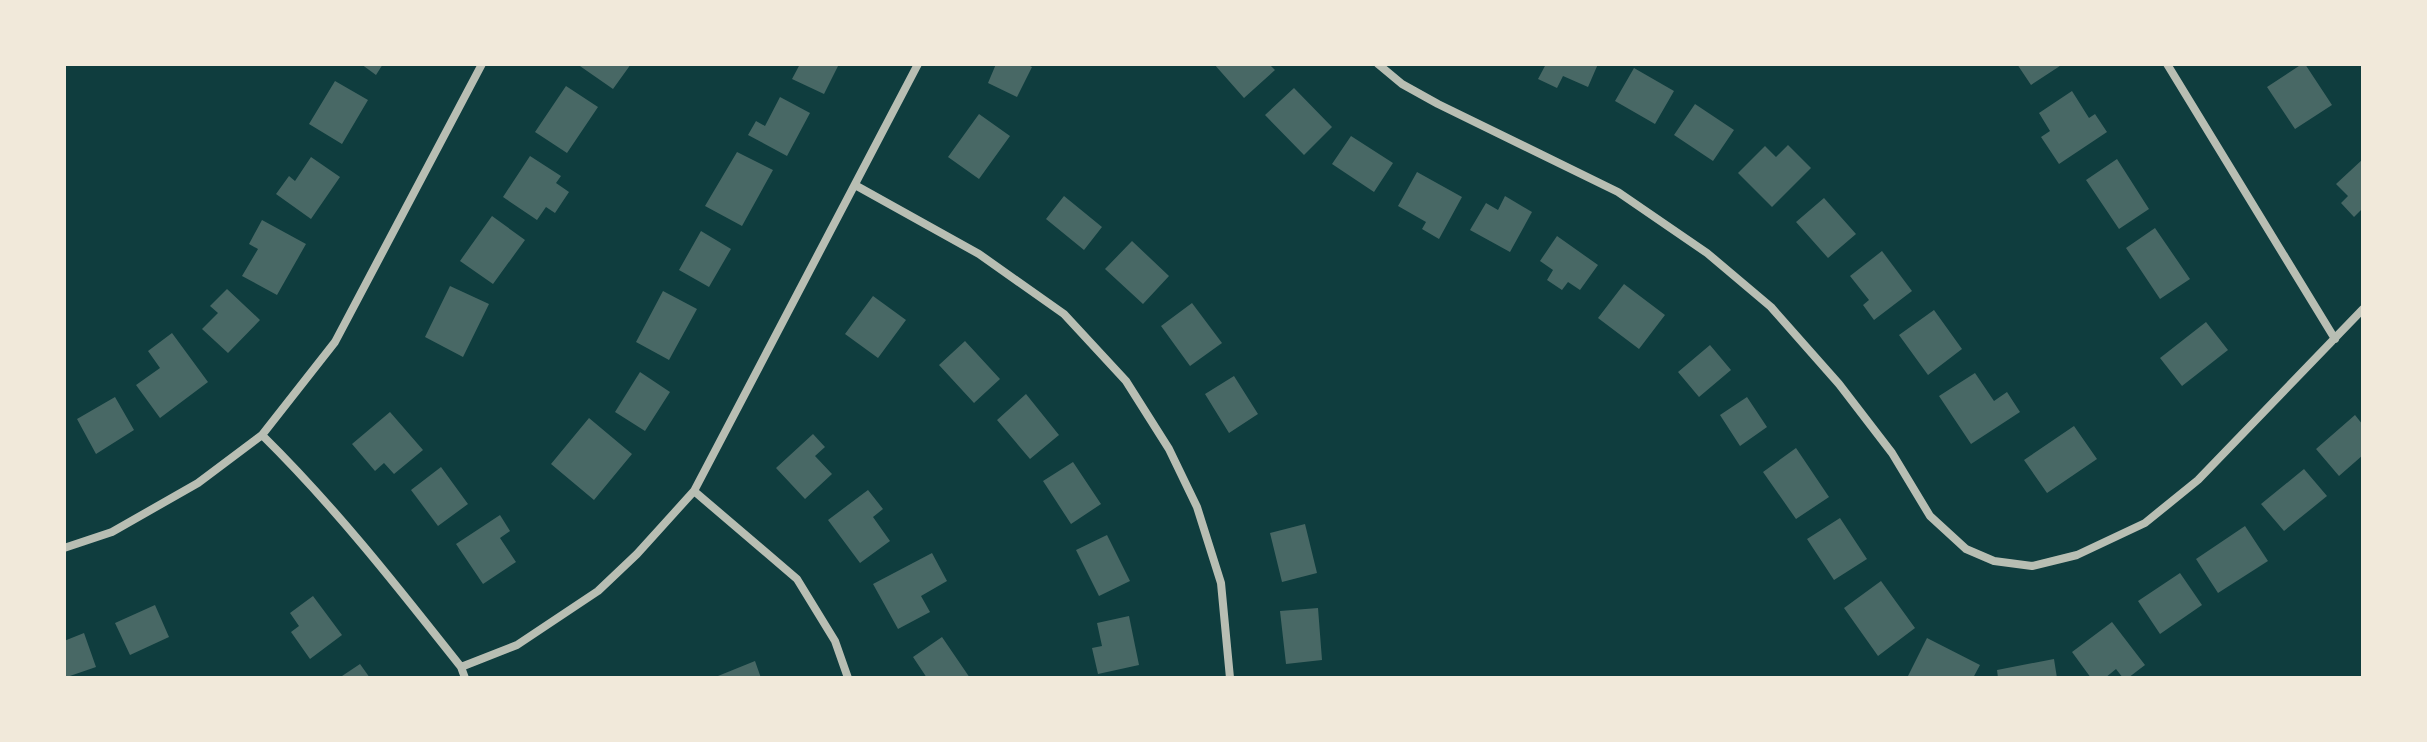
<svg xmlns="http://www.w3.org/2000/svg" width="2427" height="742" font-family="'Fira Sans Condensed',sans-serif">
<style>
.building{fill:#486865}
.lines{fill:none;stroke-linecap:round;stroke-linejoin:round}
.minor{stroke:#b8beb3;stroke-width:8}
</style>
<rect width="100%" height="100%" fill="#0f3d3e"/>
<path class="building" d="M361,64H383L376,75Z
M577,64H631L613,89Z
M800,64H839L824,94L792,79Z
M996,64H1026L1032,67L1017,97L988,83Z
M1214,64H1269L1275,70L1244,98Z
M1546,64H1598L1588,87L1563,76L1557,88L1538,79Z
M2017,64H2063L2031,85Z
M2302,64H2305L2332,105L2295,129L2267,87Z
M1634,68L1674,91L1655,124L1615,101Z
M335,81L368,100L342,144L309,124Z
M566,86L598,107L567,153L535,132Z
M1294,88L1332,127L1304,155L1265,115Z
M2072,91L2089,118L2095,114L2107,132L2059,164L2041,137L2050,131L2039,113Z
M780,97L810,113L787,156L748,135L756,121L765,126Z
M1695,104L1734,130L1713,161L1674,135Z
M979,114L1010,136L979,179L948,157Z
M1351,136L1393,163L1374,192L1332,164Z
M1788,145L1811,168L1772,207L1738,173L1765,146L1776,157Z
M737,152L773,170L742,226L705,206Z
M530,156L561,176L556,183L569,192L555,213L546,207L537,220L503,197Z
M311,157L340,177L311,219L276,194L289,176L295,181Z
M2117,159L2149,209L2119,229L2086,180Z
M2363,159V208L2354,217L2341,203L2348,196L2336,184Z
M1417,172L1462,197L1439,239L1422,229L1426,222L1398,206Z
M1064,196L1102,227L1084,250L1046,219Z
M1505,196L1532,212L1510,252L1470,230L1486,203L1498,210Z
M1824,198L1856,234L1828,258L1796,222Z
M492,216L525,240L493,284L460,261Z
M262,220L306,244L277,295L242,276L258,249L249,244Z
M2155,228L2190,279L2160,299L2126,248Z
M701,231L731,249L709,287L679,270Z
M1557,236L1598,265L1580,290L1568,282L1562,290L1547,280L1553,270L1540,261Z
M1132,241L1169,276L1143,304L1105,269Z
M1882,251L1912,291L1874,320L1863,305L1869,300L1850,276Z
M1624,284L1665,315L1639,349L1598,318Z
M450,286L489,304L463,357L425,337Z
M227,289L260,320L228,353L202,329L218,313L210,306Z
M663,291L697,309L669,360L636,342Z
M873,296L906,320L878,358L845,334Z
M1192,303L1222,343L1190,366L1161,326Z
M1934,310L1962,349L1928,375L1899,335Z
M2206,322L2228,350L2182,386L2160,358Z
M172,333L208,382L160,418L136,385L160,368L148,351Z
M965,341L1000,379L974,403L939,365Z
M1710,345L1731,370L1699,397L1678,372Z
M640,372L670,392L645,431L615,412Z
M1975,373L1994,401L2007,392L2020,412L1971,444L1939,396Z
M1234,376L1258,414L1229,433L1205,394Z
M1026,394L1059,435L1030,459L997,420Z
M115,397L134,430L96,454L77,419Z
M1747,397L1767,427L1740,446L1720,415Z
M390,412L423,450L394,474L384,463L375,471L352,444Z
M2355,415L2363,425V455L2339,476L2316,449Z
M589,418L632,454L594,500L551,464Z
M2074,426L2097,459L2047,493L2024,460Z
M813,434L825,447L815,456L832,474L805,499L776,468Z
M1796,448L1829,497L1796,519L1763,472Z
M1073,462L1101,504L1071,524L1043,481Z
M441,467L468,504L438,526L411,490Z
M2304,469L2327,496L2284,531L2261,504Z
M868,490L883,509L873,517L890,541L860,563L828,520Z
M500,515L510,531L500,538L516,562L483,584L456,544Z
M1840,518L1867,559L1834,580L1807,539Z
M1305,524L1317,573L1282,582L1270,533Z
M2245,526L2268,561L2218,593L2196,559Z
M1107,535L1130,581L1099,596L1076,550Z
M932,553L947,581L921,596L930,612L898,629L873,584Z
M2180,573L2202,605L2160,634L2138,601Z
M1881,581L1915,628L1878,656L1844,608Z
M313,596L342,635L310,659L291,632L299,626L290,613Z
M155,605L169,637L130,655L115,623Z
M1318,608L1322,660L1286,664L1280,611Z
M1129,616L1139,665L1098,674L1092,648L1102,646L1097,623Z
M2112,622L2145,665L2128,678H2123L2116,669L2105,678H2091L2072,652Z
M84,633L96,667L64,678V641Z
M942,637L970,678H927L913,657Z
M1927,638L1980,665L1973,678H1907Z
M2054,659L2057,678H1998L1997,670Z
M755,661L761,678H713Z
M360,664L370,678H339Z"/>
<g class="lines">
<path class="minor" d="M1378,64L1402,84L1438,104L1618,192L1707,253L1771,307L1839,384L1892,453L1930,516L1966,549L1994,561L2032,566L2077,555L2145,523L2198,480L2363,309
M2167,64L2335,339
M855,185L979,254L1064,314L1126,381L1169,449L1197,507L1221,583L1230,678
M262,435C336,508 397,586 461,667L465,678
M694,491L797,579L835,641L848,678
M64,548L112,532L198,483L262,435L335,342L482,64
M461,667L517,645L598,591L637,554L694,491L918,64"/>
</g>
<rect width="2427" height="742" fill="none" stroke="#f1e9da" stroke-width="132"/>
</svg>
